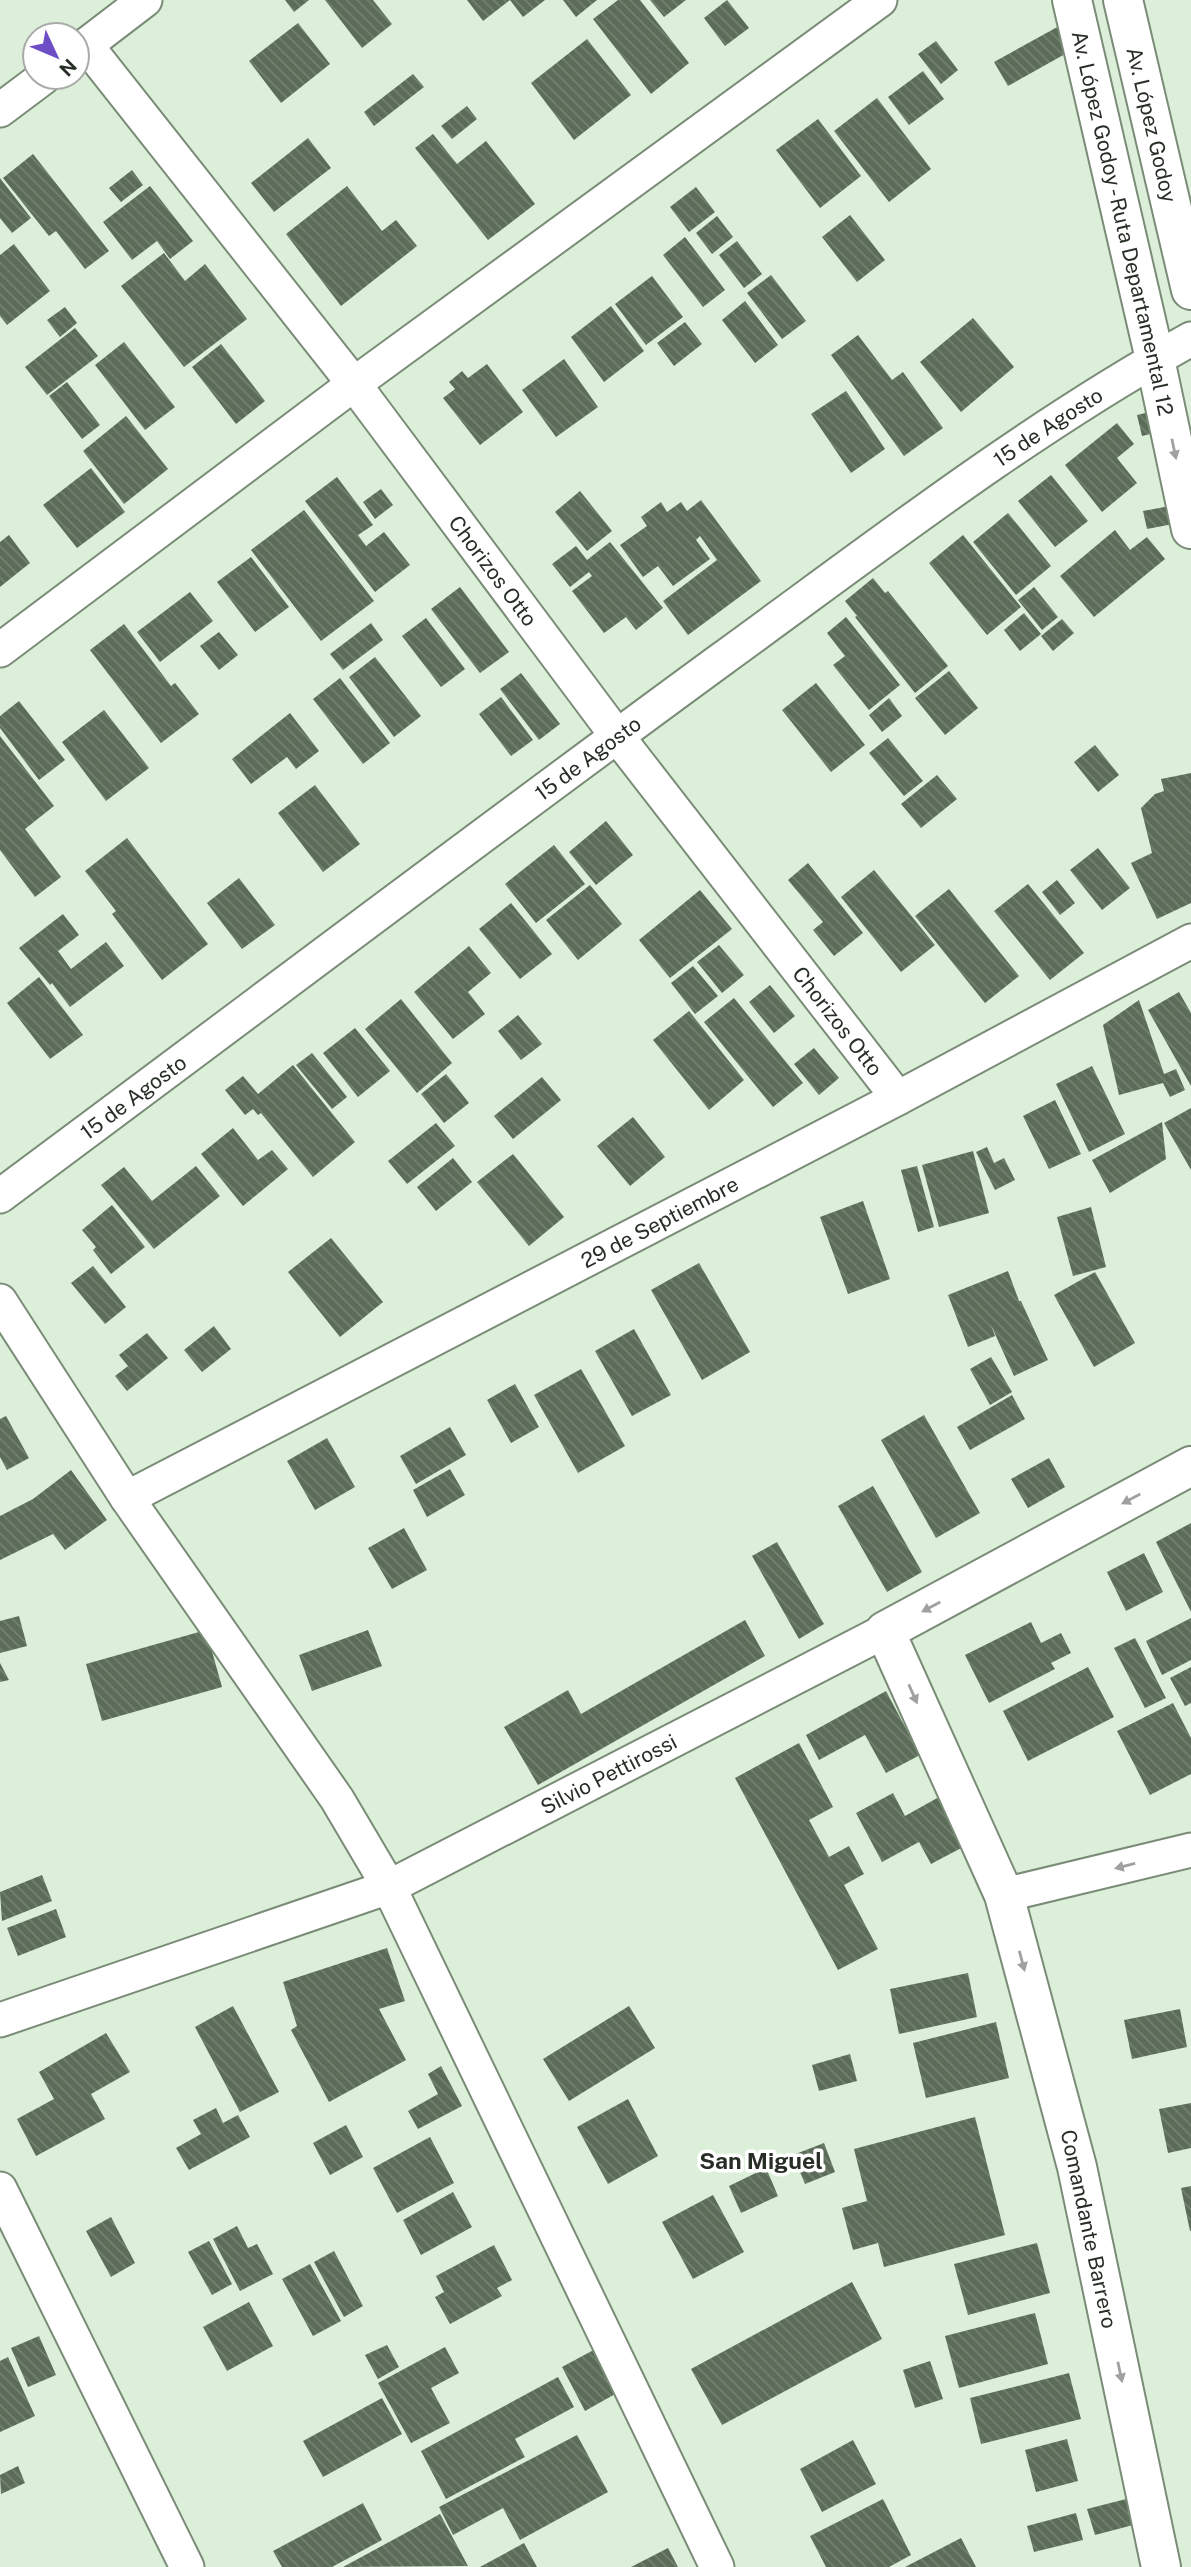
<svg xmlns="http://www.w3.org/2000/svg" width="1191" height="2567" font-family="'Public Sans',sans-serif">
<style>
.building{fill:url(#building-back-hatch)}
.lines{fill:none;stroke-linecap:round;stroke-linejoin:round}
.minor-casing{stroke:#7a8c77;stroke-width:37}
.primary-casing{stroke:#7a8c77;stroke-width:42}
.minor{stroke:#fff;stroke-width:33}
.primary{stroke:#fff;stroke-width:38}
.oneway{fill:#9ea19d}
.labels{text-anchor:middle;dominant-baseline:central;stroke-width:7;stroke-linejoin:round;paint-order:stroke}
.street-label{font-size:21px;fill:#272e26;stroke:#fff}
.neighbourhood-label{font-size:23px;font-weight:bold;fill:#272e26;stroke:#fff}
</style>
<defs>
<pattern id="building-back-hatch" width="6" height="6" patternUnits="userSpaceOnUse" patternTransform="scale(1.75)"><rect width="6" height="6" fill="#5b6c58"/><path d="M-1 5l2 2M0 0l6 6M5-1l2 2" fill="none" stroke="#748172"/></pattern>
</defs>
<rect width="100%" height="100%" fill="#dcf0d9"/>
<path class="building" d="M285,0H309L294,12Z
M325,0H373L392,24L362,48Z
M467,0H510L483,21Z
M510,0H545L523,17Z
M563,0H597L576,17Z
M618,0H640L689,63L651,94L593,19Z
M650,0H686L664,17Z
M727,0L749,28L725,46L704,18Z
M298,23L330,64L281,103L249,61Z
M1061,25L1074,49L1008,86L994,62Z
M587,39L631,95L574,140L531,83Z
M936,41L958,70L941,84L918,54Z
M923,71L944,99L909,125L888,97Z
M413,74L424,87L374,126L364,112Z
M877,98L931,169L889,202L834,131Z
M467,106L477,119L452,139L441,126Z
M818,119L861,176L820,208L776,150Z
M433,134L457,164L486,141L535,204L488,240L415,148Z
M308,138L331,168L274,212L251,183Z
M33,154L109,251L85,269L56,231L49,236L3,178Z
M132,170L143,185L121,202L109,188Z
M0,178L31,218L12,233L0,218Z
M150,186L193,241L170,259L157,241L132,260L103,222Z
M347,186L382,231L396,220L417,246L341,306L286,234Z
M696,187L715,212L689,232L670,207Z
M850,215L885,260L857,282L822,237Z
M717,216L733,237L712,254L696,233Z
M685,237L725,290L703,307L663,255Z
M737,241L762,274L744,288L719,255Z
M14,244L50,291L7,325L0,316V255Z
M164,253L185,281L205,264L247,319L184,367L121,286Z
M771,275L806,321L782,339L747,293Z
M652,276L683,317L646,345L615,304Z
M745,301L778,345L755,363L722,320Z
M611,306L644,351L604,382L571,337Z
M65,307L77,323L60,337L47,320Z
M973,318L1014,367L961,412L920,362Z
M685,322L702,344L674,366L657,343Z
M75,328L98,356L47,395L25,367Z
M858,335L892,380L903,372L943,428L904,456L831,355Z
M124,342L175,407L145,430L95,365Z
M221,344L265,401L236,424L192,367Z
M564,359L598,407L556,437L522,390Z
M487,364L523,412L480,445L443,398L455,389L449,382L462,371L468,378Z
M67,382L100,425L82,439L49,396Z
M846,391L885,449L851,473L811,414Z
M1154,411L1159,432L1142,436L1137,415Z
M126,416L168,469L124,504L83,451Z
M1117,423L1134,444L1117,458L1137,483L1102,512L1065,465Z
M91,468L125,512L77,548L43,505Z
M1051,475L1088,521L1055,547L1018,501Z
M337,477L373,525L358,535L366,546L384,532L410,565L375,592L305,501Z
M381,489L393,505L375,519L363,502Z
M580,491L612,531L587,551L555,512Z
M701,500L761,581L688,635L663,601L717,560L700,536L696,540L710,559L673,586L658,566L643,577L620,545L647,526L641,517L661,502L667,512L681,502L687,511Z
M1170,506L1173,524L1147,529L1143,511Z
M304,510L374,601L321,641L251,550Z
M1008,513L1051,566L1016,595L973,542Z
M1115,530L1130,550L1147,537L1165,559L1094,617L1060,576Z
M9,535L30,563L0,587V542Z
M963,535L1021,607L987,635L929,563Z
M610,542L663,608L636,630L626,617L604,633L572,591L592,576L589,572L570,587L552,564L576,546L587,560Z
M251,557L289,607L255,632L217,582Z
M873,578L885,593L888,591L948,666L915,693L855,617L857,616L845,601Z
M460,587L509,652L480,673L431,609Z
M1034,587L1058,617L1042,630L1018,600Z
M190,592L213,621L160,662L137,632Z
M1024,613L1041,634L1020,651L1004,630Z
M846,617L900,685L869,710L833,665L845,656L827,633Z
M426,618L465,669L441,687L402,636Z
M1062,619L1074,633L1053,651L1041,636Z
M371,623L383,640L343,670L330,654Z
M124,624L171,686L175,683L199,714L161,743L90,650Z
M219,632L238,655L219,670L200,646Z
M375,657L421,716L394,737L349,677Z
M949,671L978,708L945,735L915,698Z
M521,673L560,724L539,740L500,689Z
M340,678L390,743L363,764L313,699Z
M816,683L865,745L831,772L782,710Z
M501,697L533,740L511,756L479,714Z
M889,698L902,716L882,732L869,715Z
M19,701L65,760L39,780L0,728V716Z
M104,710L149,768L106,801L62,742Z
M290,713L319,751L296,769L287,757L251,784L232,759Z
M0,736L54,806L25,829L61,877L35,897L0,850Z
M888,738L923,781L904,796L869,753Z
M1095,745L1119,775L1098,792L1074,762Z
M1191,773V903L1157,919L1131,863L1152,853L1141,808L1155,794L1164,791L1161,779Z
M937,775L957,799L921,828L901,804Z
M315,785L360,844L323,872L278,813Z
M606,821L633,855L596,885L569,852Z
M127,838L208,944L162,980L112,914L116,911L85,871Z
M554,845L585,884L536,923L505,884Z
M1098,848L1130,888L1102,910L1070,870Z
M808,863L863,933L834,956L813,930L823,922L788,880Z
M874,870L935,945L901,972L841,897Z
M239,878L275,925L242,949L207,903Z
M1057,880L1075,903L1060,915L1042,892Z
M1028,884L1084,953L1050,980L994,911Z
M590,885L622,924L578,960L546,920Z
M949,889L1019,976L985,1003L915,916Z
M700,890L732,929L670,978L639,940Z
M511,903L552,954L520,979L479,929Z
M63,914L79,935L58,951L71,969L106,942L124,966L70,1007L52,983L50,985L19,948Z
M719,945L744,975L722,993L697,962Z
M469,946L491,973L468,992L485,1014L453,1039L414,992Z
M693,966L718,996L695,1014L671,983Z
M39,977L83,1035L50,1059L7,1003Z
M770,985L795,1016L774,1033L749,1002Z
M1179,992L1191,1013V1086L1148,1010Z
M734,998L803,1083L773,1107L704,1022Z
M401,999L452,1063L417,1093L365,1029Z
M1139,1000L1164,1074L1176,1069L1185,1090L1170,1097L1163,1083L1119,1095L1103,1025Z
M689,1011L744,1080L709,1110L653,1040Z
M518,1015L542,1044L521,1060L498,1031Z
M355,1028L390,1071L358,1097L323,1053Z
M814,1048L839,1078L819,1095L794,1064Z
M312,1053L347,1097L332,1109L296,1065Z
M293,1065L355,1142L313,1177L261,1113L258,1115L253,1109L245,1115L225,1090L243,1076L258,1094Z
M1092,1066L1125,1134L1089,1152L1056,1084Z
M446,1074L469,1103L444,1123L421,1094Z
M542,1077L561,1100L513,1139L494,1116Z
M1055,1100L1081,1154L1049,1169L1023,1116Z
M1191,1108V1170L1164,1123Z
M633,1117L665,1157L630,1186L597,1146Z
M1162,1122L1166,1159L1110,1193L1092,1160Z
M436,1123L455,1146L407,1184L388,1161Z
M233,1128L258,1160L272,1150L288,1169L243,1206L201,1154Z
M987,1147L994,1163L1004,1158L1015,1180L995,1190L976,1152Z
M973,1151L989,1213L939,1227L922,1165Z
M513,1154L564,1217L529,1246L477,1182Z
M453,1158L472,1182L436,1211L417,1187Z
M196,1166L220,1196L154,1249L101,1185L124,1167L152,1201Z
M917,1166L934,1227L918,1232L901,1170Z
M863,1201L890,1279L848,1294L820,1217Z
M112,1205L145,1247L111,1274L93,1250L96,1247L82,1230Z
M1091,1207L1106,1267L1073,1276L1057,1217Z
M331,1238L383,1302L340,1337L288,1272Z
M699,1263L750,1352L702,1380L651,1290Z
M93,1266L126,1307L105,1324L71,1283Z
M1008,1271L1019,1301H1021L1048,1360L1014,1376L991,1325L995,1336L968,1347L948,1295Z
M1095,1272L1135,1343L1094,1367L1054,1295Z
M214,1326L231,1349L202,1372L184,1350Z
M634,1329L671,1395L632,1416L595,1351Z
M147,1333L168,1358L127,1391L115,1376L128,1366L119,1355Z
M991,1357L1012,1392L990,1405L970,1369Z
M581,1369L625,1446L578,1473L534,1395Z
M515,1384L539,1427L511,1443L487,1400Z
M1012,1395L1025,1419L970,1450L957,1427Z
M924,1415L980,1513L936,1538L881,1440Z
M6,1416L29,1458L7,1470L0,1457V1419Z
M450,1427L466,1455L416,1484L400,1456Z
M327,1438L355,1487L315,1510L287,1461Z
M1049,1458L1065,1487L1028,1508L1011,1479Z
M450,1469L465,1495L427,1517L413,1490Z
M71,1470L107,1520L65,1550L53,1534L0,1560V1516L33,1499Z
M873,1486L922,1572L887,1592L838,1506Z
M1191,1523V1612L1156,1542Z
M404,1528L427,1570L392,1589L368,1548Z
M777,1542L824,1624L799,1639L752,1556Z
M1144,1553L1163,1592L1126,1611L1107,1572Z
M19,1616L27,1646L0,1653V1621Z
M1191,1618V1660L1162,1675L1146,1641Z
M745,1620L765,1656L538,1785L504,1727L568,1690L581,1714Z
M1031,1622L1041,1643L1061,1633L1071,1653L1051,1663L1055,1669L989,1703L965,1655Z
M206,1630L222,1687L102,1721L86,1664Z
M368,1630L382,1666L312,1691L299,1655Z
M1135,1638L1166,1698L1145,1708L1114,1648Z
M0,1663L9,1680L0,1682Z
M1088,1667L1114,1717L1028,1761L1003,1711Z
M1191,1667V1703L1185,1706L1170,1678Z
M886,1691L920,1755L886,1773L865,1735L819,1760L806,1735Z
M1173,1703L1191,1738V1774L1150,1795L1117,1731Z
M799,1743L833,1807L809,1820L829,1857L849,1846L864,1874L844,1885L878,1949L838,1970L735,1778Z
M893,1793L905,1816L939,1797L965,1846L931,1864L919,1842L882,1862L856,1813Z
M42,1875L52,1901L2,1921L0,1892Z
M56,1909L66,1937L18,1956L7,1928Z
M387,1948L405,2001L379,2009L406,2060L329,2102L291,2030L297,2026L283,1982Z
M968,1973L977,2017L899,2034L890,1989Z
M233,2006L279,2092L240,2112L195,2027Z
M629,2006L655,2048L569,2101L543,2059Z
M1180,2009L1187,2047L1132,2059L1124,2020Z
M996,2022L1009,2078L926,2098L913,2043Z
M106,2033L130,2072L91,2094L105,2119L36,2156L17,2119L54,2099L39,2072Z
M850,2054L857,2081L819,2091L812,2065Z
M441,2066L462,2106L418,2129L408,2111L438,2094L428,2074Z
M628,2099L658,2156L608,2184L577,2127Z
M1191,2103V2148L1168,2153L1159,2109Z
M216,2108L223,2123L238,2115L250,2137L189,2170L176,2148L201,2134L193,2120Z
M975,2117L1005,2235L884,2267L878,2243L853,2250L842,2208L867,2201L854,2149Z
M346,2125L363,2157L330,2175L313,2143Z
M430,2137L454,2183L397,2213L373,2168Z
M824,2143L835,2172L805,2184L793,2155Z
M766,2168L778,2196L741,2213L729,2186Z
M1191,2186V2231H1190L1181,2188Z
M453,2192L472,2227L421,2255L403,2220Z
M713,2195L744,2252L693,2279L662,2222Z
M111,2217L135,2263L111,2277L86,2231Z
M237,2226L248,2248L257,2244L273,2274L240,2291L213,2239Z
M209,2241L232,2284L212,2295L188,2252Z
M1037,2243L1050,2293L968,2315L954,2264Z
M494,2245L512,2280L497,2288L502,2296L450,2324L435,2297L444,2292L436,2276Z
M334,2251L363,2306L344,2317L314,2262Z
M310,2264L341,2321L313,2336L282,2279Z
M852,2282L882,2339L722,2425L691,2369Z
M249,2302L273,2346L227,2371L203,2327Z
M1035,2313L1048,2364L959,2388L945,2336Z
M39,2336L56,2375L28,2387L11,2348Z
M387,2345L399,2367L378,2379L365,2355Z
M601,2346L624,2389L585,2411L562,2367Z
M445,2347L459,2373L431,2388L450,2423L411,2443L378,2383Z
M8,2357L35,2416L0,2432V2361Z
M930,2361L943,2399L915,2408L903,2370Z
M1069,2373L1081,2419L981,2444L970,2398Z
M558,2377L574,2407L515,2439L525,2457L446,2499L421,2451Z
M382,2398L402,2434L323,2477L303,2441Z
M577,2435L608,2492L520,2540L503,2508L453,2535L439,2507Z
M1067,2439L1078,2481L1036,2492L1025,2450Z
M853,2440L876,2484L822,2512L800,2469Z
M18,2466L25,2483L1,2494L0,2475Z
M1130,2498L1137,2524L1095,2535L1087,2509Z
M883,2499L911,2555L889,2567H826L810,2536Z
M363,2503L382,2540L332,2567H282L273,2551Z
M1076,2513L1083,2540L1034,2552L1027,2526Z
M440,2514L468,2566L343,2567L413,2529Z
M961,2538L976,2567H905Z
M524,2543L537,2567H480Z
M668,2548L678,2567H631Z"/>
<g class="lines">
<defs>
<g id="minor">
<path id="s1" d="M86,45L354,384L617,736L898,1098"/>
<path d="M77,52L145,0"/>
<path d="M0,110L44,77"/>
<path d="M0,650L354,384L880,0"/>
<path id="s2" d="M0,1196C241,1017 480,836 722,659C875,548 1025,431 1191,339"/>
<path d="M0,1301L127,1498L337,1799L389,1887L717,2567"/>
<path id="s3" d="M127,1498L898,1098L1191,941"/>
<path d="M1004,1895L1191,1850"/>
<path id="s4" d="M0,2020L389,1887L885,1631"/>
<path d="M0,2189L187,2567"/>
</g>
<g id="primary">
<path id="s5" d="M1072,0L1155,359L1191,529"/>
<path id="s6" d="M1123,0L1191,290"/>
<path d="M1161,2567L1077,2167L1004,1895L885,1631L1191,1466"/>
</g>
</defs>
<use href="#minor" class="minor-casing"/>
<use href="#primary" class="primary-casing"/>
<use href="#minor" class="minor"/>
<use href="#primary" class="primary"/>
</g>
<defs><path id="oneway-solid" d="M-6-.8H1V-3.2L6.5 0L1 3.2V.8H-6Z" transform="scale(1.75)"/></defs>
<g class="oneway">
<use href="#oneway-solid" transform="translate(1174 449) rotate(78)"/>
<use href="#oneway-solid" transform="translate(1131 1499) rotate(152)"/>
<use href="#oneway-solid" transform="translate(931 1607) rotate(152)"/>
<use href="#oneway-solid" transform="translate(913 1694) rotate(66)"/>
<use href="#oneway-solid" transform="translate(1125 1866) rotate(166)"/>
<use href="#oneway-solid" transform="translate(1022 1961) rotate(75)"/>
<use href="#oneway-solid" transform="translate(1120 2372) rotate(78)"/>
</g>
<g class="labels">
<g class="street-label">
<text stroke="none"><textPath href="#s6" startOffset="128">Av. López Godoy</textPath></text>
<text stroke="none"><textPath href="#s5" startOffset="229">Av. López Godoy - Ruta Departamental 12</textPath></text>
<text stroke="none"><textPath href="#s2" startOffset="1300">15 de Agosto</textPath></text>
<text stroke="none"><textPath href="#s1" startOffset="665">Chorizos Otto</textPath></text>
<text stroke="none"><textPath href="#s2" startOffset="733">15 de Agosto</textPath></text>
<text stroke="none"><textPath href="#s1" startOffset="1232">Chorizos Otto</textPath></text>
<text stroke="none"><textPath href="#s2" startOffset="166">15 de Agosto</textPath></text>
<text stroke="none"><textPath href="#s3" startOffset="600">29 de Septiembre</textPath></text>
<text stroke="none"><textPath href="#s4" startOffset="658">Silvio Pettirossi</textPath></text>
<text transform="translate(1089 2229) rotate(78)">Comandante Barrero</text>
</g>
<g class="neighbourhood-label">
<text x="761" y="2160">San Miguel</text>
</g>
</g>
<g transform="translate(56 56) rotate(134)"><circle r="33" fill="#ffffff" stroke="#a9aba8" stroke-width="2"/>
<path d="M0-5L12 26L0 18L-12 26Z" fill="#6e4ec7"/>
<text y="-10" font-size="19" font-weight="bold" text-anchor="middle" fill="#272e26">N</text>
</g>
</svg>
